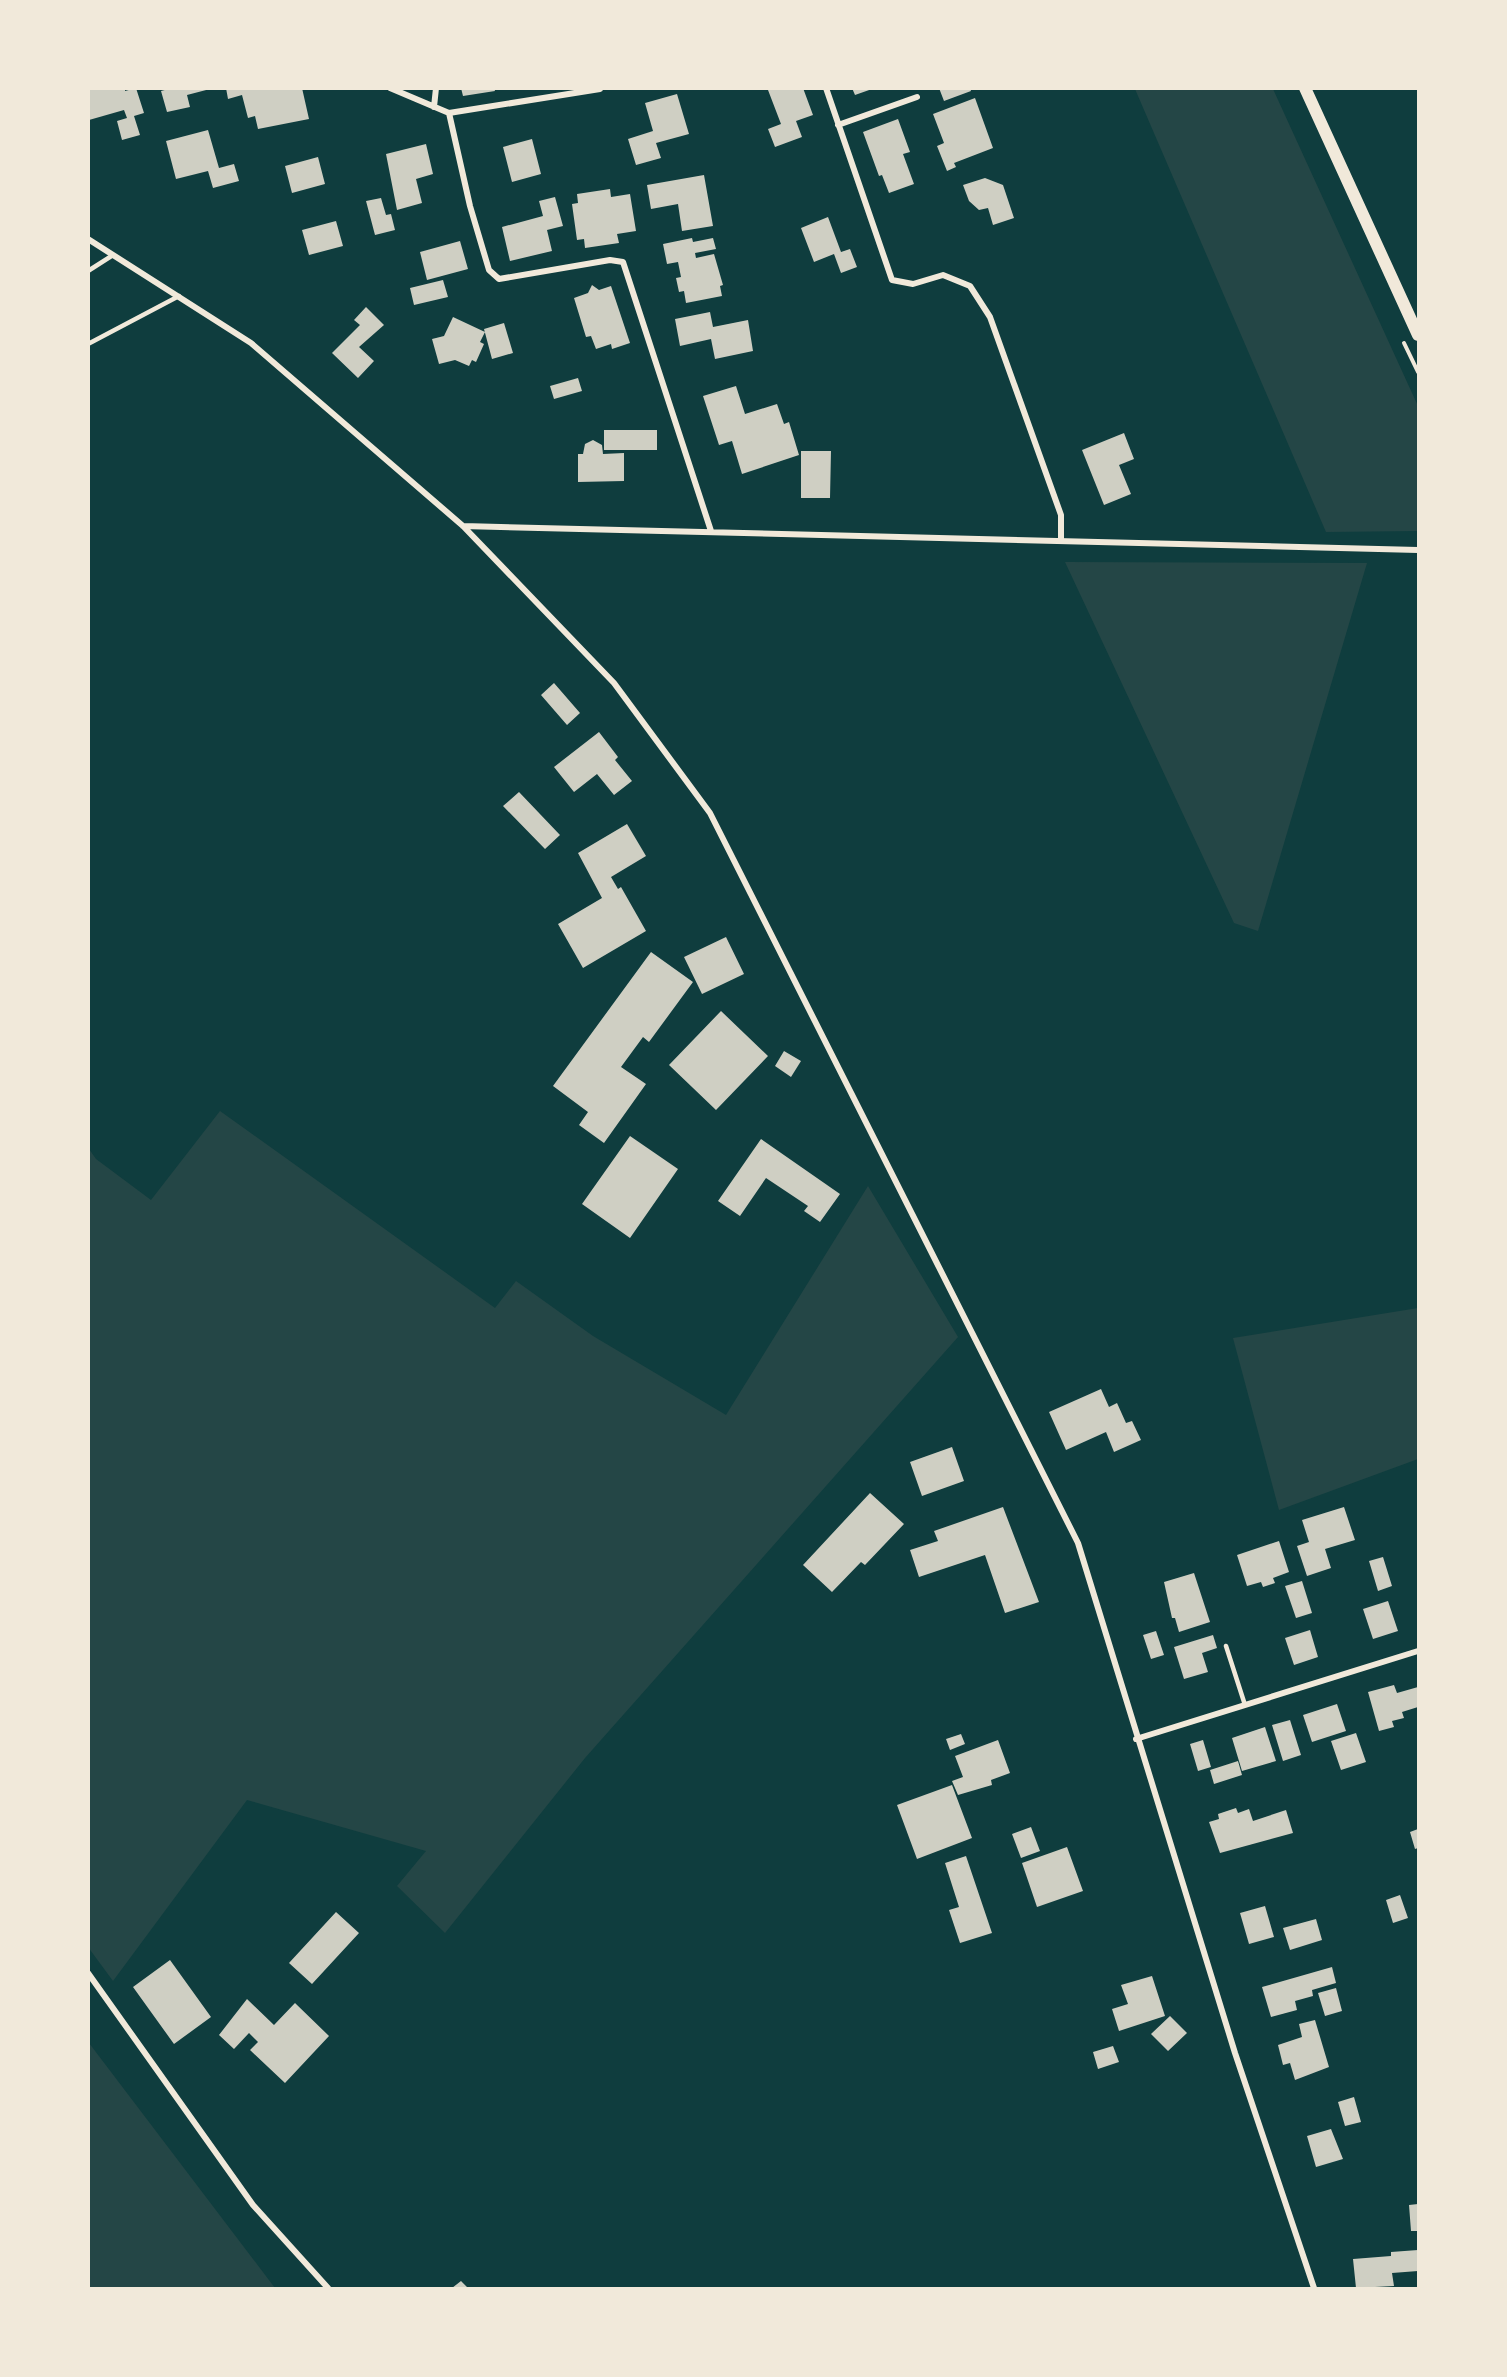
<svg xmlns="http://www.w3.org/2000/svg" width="1507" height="2377" font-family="'Archivo Narrow',sans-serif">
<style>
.green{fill:#244646}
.building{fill:#cfcfc3}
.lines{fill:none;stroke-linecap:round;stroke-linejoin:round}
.path{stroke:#f1e9da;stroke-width:4}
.service{stroke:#f1e9da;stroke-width:4.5}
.minor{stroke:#f1e9da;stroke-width:6}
.secondary{stroke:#f1e9da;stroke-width:12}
</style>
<rect width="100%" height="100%" fill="#0f3d3e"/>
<path class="green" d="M1135,89H1273L1418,406V531L1326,532Z
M1065,562L1367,563L1258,931L1234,923Z
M220,1111L495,1308L516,1281L593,1336L726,1415L868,1186L958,1337L585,1758L445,1933L397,1886L426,1851L247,1800L113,1981L88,1947L89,1149L96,1159L151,1200Z
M1418,1308V1459L1279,1510L1233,1338Z
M88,2043H89L275,2288H89Z"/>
<path class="building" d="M88,88H125V91L136,88L144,113L134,116L140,135L122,140L117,121L127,118L124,110L89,120Z
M172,88H210V89L187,95L190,107L167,112L161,91Z
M226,88H302L309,119L258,129L255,116L248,118L242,95L228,99Z
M461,88H494L495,91L463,96Z
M772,88H803L813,115L796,121L802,137L775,147L768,129L781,124L768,90Z
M852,88H872V89L855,95Z
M939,88H970L971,91L944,101Z
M677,94L689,134L656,143L661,158L636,165L628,139L653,131L645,103Z
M975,98L993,148L954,163L956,167L947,171L937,146L944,143L933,114Z
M898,119L910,152L903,154L914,184L889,193L882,175L879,176L863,132Z
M208,130L219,168L234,164L239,181L213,188L208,171L176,179L166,141Z
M532,139L541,174L512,182L503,147Z
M426,144L433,174L416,179L422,203L397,210L386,154Z
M318,157L325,184L292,193L285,166Z
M704,175L713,226L682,231L678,204L651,209L647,185Z
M985,178L1003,185L1014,218L993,225L988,208L979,210L969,201L963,185Z
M610,189L611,197L630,194L636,231L617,234L619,243L585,248L584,239L577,240L572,204L578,203L577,194Z
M555,197L563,226L547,230L552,251L510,261L502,227L543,216L539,201Z
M381,198L386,215L391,214L395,230L375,235L366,201Z
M828,217L841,252L850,249L857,267L841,273L834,254L814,262L801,228Z
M336,221L343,246L309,255L302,230Z
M692,238L693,242L713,238L716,249L695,253L696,258L714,254L723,285L720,286L722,296L686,303L684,291L679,292L676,278L681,277L678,262L667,264L663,244Z
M460,241L468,269L427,280L420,252Z
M443,280L448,297L414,305L410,288Z
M592,285L599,290L611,286L630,343L612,349L611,344L596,349L591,336L586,337L574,298L588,293Z
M366,307L384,325L359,347L374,361L358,378L332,353L360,325L354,320Z
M710,312L713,327L748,320L753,351L715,359L711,339L680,346L675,319Z
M453,317L485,332L480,342L484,344L476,362L472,360L469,366L455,360L439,364L432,339L444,336Z
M504,323L513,353L492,359L484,329Z
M578,378L582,391L554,399L550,386Z
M736,386L745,414L777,404L784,424L789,422L799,455L742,474L732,441L719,445L703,396Z
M604,430H657V450H604Z
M1124,433L1134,459L1119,465L1131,494L1104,505L1082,450Z
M593,440L602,445L603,454L624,453V481L578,482V454H583L585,444Z
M801,451H831L830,498H801Z
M554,683L580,713L567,725L541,695Z
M599,732L618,757L615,760L632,781L614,795L597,774L574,792L554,767Z
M519,792L560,835L545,849L503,806Z
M627,824L646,856L611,877L618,889L621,887L646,931L583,968L558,924L602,898L578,853Z
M726,937L744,974L702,994L684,957Z
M651,952L693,982L649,1042L643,1037L621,1067L646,1084L604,1143L579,1125L588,1112L553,1086Z
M721,1011L768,1056L716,1110L669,1065Z
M784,1051L801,1061L791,1077L775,1066Z
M630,1136L678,1169L630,1238L582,1204Z
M761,1139L840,1194L820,1222L804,1211L808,1206L766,1178L740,1216L718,1201Z
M1101,1389L1109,1407L1117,1403L1126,1423L1132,1421L1141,1440L1114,1452L1106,1432L1066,1450L1049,1412Z
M952,1447L964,1481L922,1496L910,1462Z
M870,1493L904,1524L865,1565L861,1562L832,1592L803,1565Z
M1003,1507L1039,1602L1005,1613L985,1555L919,1577L910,1550L938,1541L934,1531Z
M1344,1507L1355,1540L1325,1549L1331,1568L1307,1576L1297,1546L1309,1542L1302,1520Z
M1279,1541L1289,1572L1273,1578L1275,1583L1263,1587L1261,1582L1247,1586L1237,1555Z
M1383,1557L1392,1586L1378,1591L1369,1561Z
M1194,1573L1210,1622L1179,1632L1175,1618H1172L1164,1582Z
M1302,1581L1312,1613L1296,1618L1285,1586Z
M1388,1601L1398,1631L1373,1639L1363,1609Z
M1310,1630L1318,1657L1294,1665L1285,1638Z
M1156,1631L1164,1655L1151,1659L1143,1635Z
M1213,1635L1217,1648L1202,1653L1208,1672L1184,1679L1174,1647Z
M1394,1685L1397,1693L1418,1687V1707L1402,1712L1404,1718L1392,1721L1394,1727L1379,1731L1368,1692Z
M1337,1704L1346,1731L1312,1742L1303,1715Z
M1290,1720L1301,1755L1283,1761L1272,1725Z
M1265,1727L1276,1761L1242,1771L1232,1738Z
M1356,1733L1366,1762L1341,1770L1331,1741Z
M961,1734L965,1744L950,1750L946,1739Z
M998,1740L1010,1773L991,1780L992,1785L958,1795L952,1781L963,1777L955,1756Z
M1203,1740L1211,1767L1198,1771L1190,1744Z
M1238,1761L1242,1775L1214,1784L1210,1770Z
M952,1785L972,1838L917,1859L897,1805Z
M1236,1808L1238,1813L1249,1809L1253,1821L1286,1810L1293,1833L1220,1853L1209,1822L1219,1819L1218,1814Z
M1031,1827L1040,1851L1021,1858L1012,1834Z
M1418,1829V1848L1415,1849L1410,1832Z
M1067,1847L1083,1891L1037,1907L1022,1863Z
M966,1856L992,1933L960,1943L949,1910L959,1907L945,1863Z
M1400,1895L1408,1918L1393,1923L1386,1900Z
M1265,1906L1274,1937L1249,1944L1240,1913Z
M336,1912L359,1933L312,1984L289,1963Z
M1316,1919L1322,1940L1290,1950L1283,1928Z
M170,1960L211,2017L174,2044L133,1987Z
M1332,1967L1336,1983L1312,1990L1313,1996L1295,2001L1297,2010L1271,2017L1262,1987Z
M1152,1976L1165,2016L1119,2031L1112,2009L1128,2004L1121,1985Z
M1336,1988L1342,2011L1325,2016L1318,1993Z
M247,1999L274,2025L295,2003L329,2036L285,2083L250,2050L258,2042L249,2033L234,2049L219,2035Z
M1170,2016L1187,2033L1168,2051L1151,2034Z
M1315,2020L1329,2067L1295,2080L1290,2063L1283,2065L1278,2045L1302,2037L1299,2024Z
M1113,2046L1119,2062L1098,2069L1093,2052Z
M1354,2097L1361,2122L1345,2126L1338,2102Z
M1331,2129L1343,2159L1316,2167L1307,2136Z
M1418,2204V2231H1411L1409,2205Z
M1418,2250V2271L1392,2273L1394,2286L1356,2288L1353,2259L1391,2256V2252Z
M461,2281L468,2288H452Z"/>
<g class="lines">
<path class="path" d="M1404,343L1418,372"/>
<path class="service" d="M88,271L113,255
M88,344L179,296
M1226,1646L1245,1705"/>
<path class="minor" d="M390,88L449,113L470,206L489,270L499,279L610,260L623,262L711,531
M826,88L892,280L913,284L943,275L970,286L990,317L1061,515V540
M434,107L436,88
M449,113L600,89
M838,125L917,97
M88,239L251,343L463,526L614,683L710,813L1078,1543L1235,2053L1314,2288
M463,526L1418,550
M1136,1739L1418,1651
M88,1973L253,2205L328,2288"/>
<path class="secondary" d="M1305,88L1418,335"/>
</g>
<rect width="1507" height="2377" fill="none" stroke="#f1e9da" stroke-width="180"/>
</svg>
